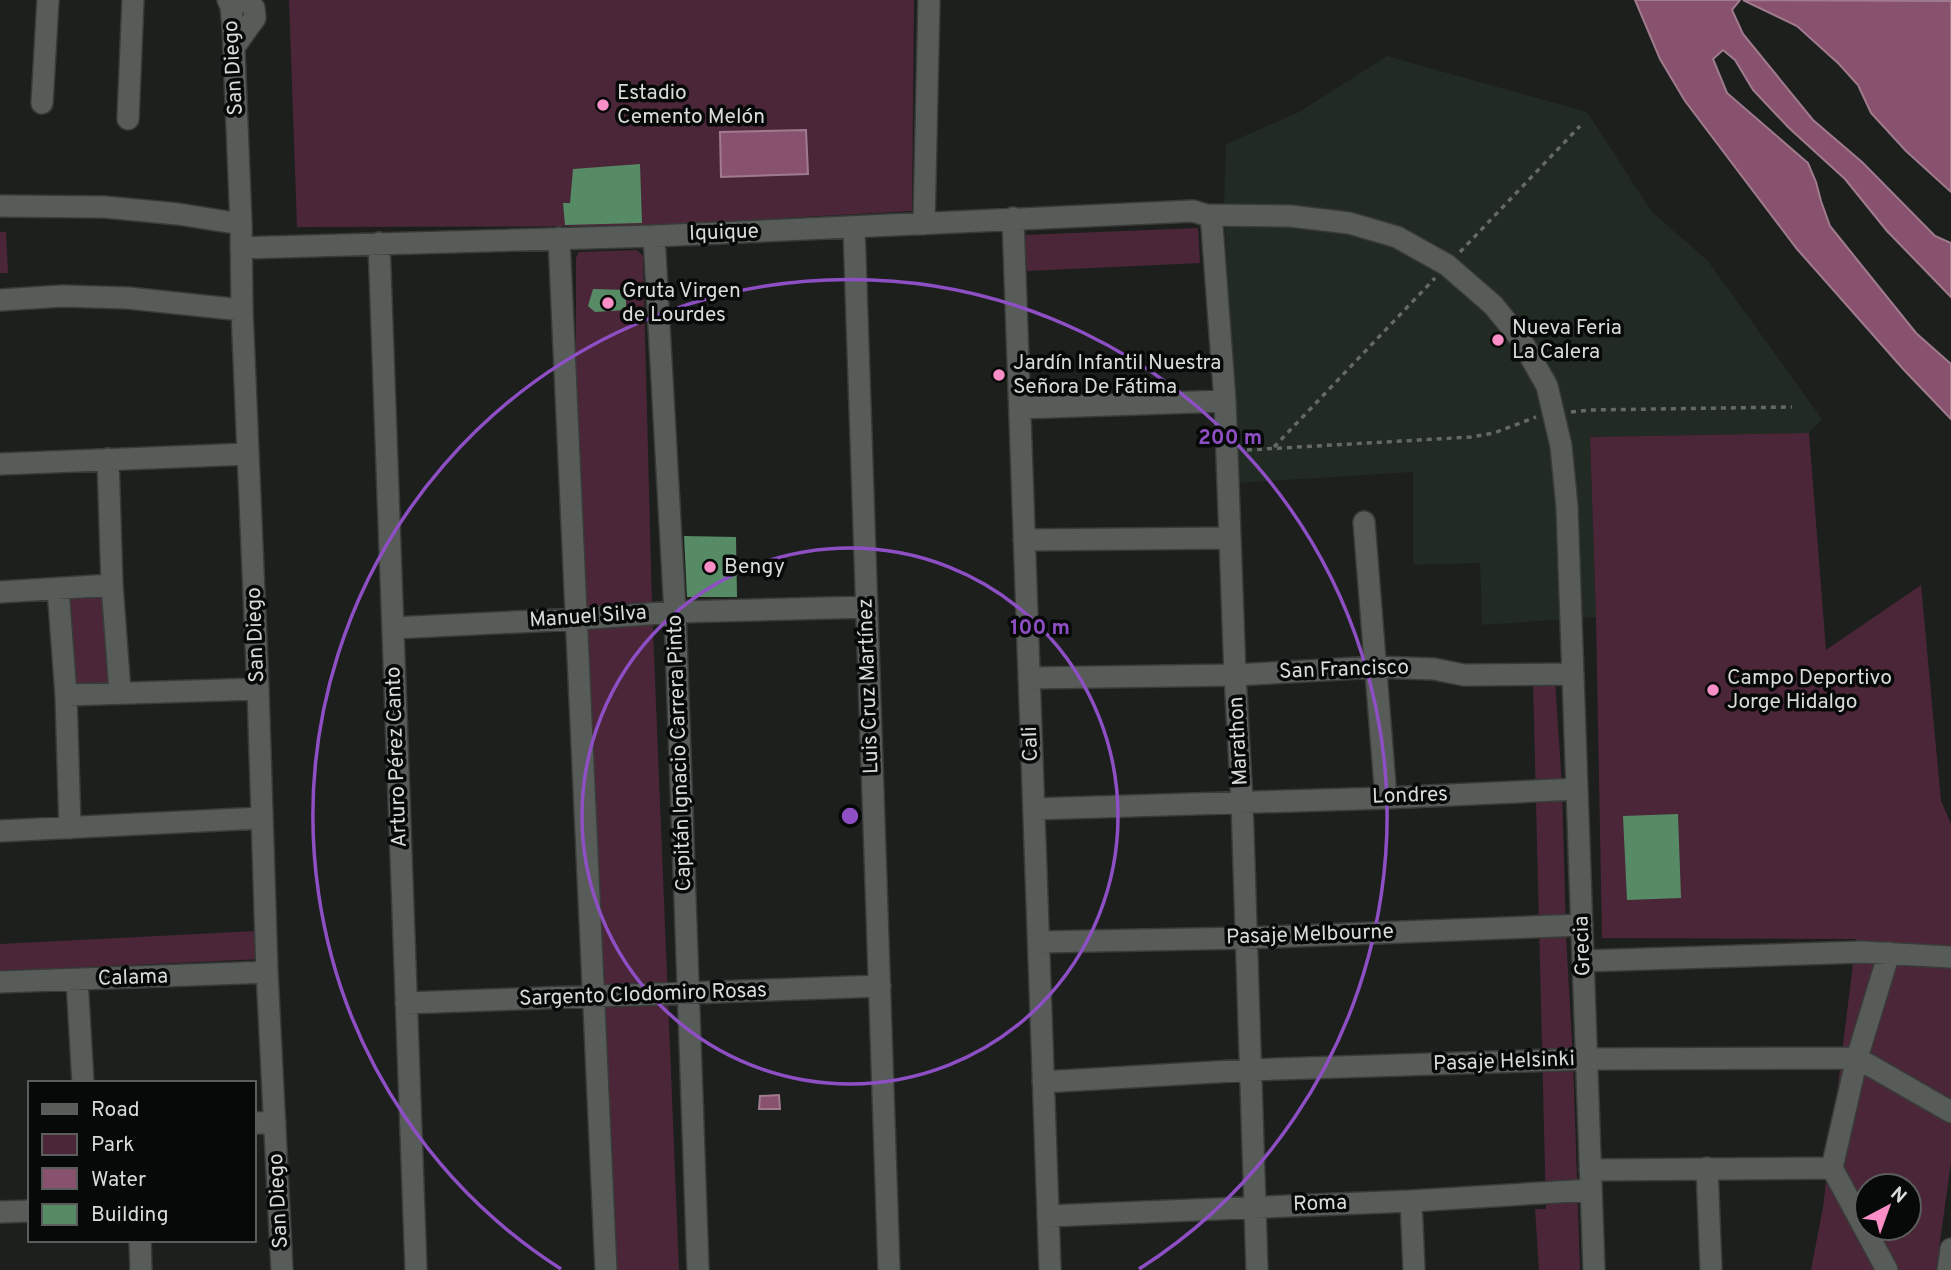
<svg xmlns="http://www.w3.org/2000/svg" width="1951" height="1270" font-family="Overpass,sans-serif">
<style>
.built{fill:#212a23}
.green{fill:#4b2639;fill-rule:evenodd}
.water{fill:#88526e;stroke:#a07b8e;stroke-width:2}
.building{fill:#568b65}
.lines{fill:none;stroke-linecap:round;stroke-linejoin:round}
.minor-casing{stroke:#393b39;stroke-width:24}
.path{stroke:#666966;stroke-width:3.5;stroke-dasharray:5 5;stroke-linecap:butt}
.minor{stroke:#585c59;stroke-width:21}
.ring{fill:none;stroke:#8e4fc4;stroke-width:3.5}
.poi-dot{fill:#fa8fc7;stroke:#070908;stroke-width:2.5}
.labels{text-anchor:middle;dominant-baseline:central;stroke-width:7;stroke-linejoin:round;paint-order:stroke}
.street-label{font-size:21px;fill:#d9dbd9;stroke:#070908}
.poi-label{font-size:21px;fill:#d9dbd9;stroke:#070908;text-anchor:start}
.centre{fill:#8e4fc4;stroke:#070908;stroke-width:3.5}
.ring-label{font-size:21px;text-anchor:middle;font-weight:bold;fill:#8e4fc4;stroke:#070908;stroke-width:7;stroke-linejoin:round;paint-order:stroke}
</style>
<rect width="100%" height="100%" fill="#1c1f1c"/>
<path class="built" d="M1387,56L1587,112L1652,212L1708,261L1822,419L1809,433L1590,437L1596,617L1482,625L1480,563L1413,565V472L1238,483L1224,201L1226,144L1299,112Z"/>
<path class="green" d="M289,0H914L912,211L642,226L297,227Z
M1198,228L1200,263L1027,271L1024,235Z
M0,232H6L8,273H0Z
M637,250L643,256L652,606L679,1270H612L576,377V258L579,252Z
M1809,433L1826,650L1921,585L1941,801L1951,824V1162L1936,1270H1811L1823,1207L1856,939L1602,938L1596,617L1590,437ZM1867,1186H1909V1228H1867Z
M104,596L110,687L71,688L65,598Z
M1533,680L1555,682L1562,784L1566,935L1573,1059L1580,1270H1539L1535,1209H1546Z
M258,931L259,959L0,971V944Z"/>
<path class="water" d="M1635,0H1740L1732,10L1743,34L1813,120L1862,162L1935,236L1951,243V297L1887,231L1845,179L1789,128L1753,90L1735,60L1723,50L1713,59L1727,93L1808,163L1816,182L1821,201L1830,226L1916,333L1951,364V419L1904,370L1797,249L1685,101L1660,59Z
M1743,0L1951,1V192L1906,151L1871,113L1858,85L1839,64L1797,26Z
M806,130L808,174L721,177L720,132Z
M779,1095L780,1109H759L760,1096Z"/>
<path class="building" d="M640,164L642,223L565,225L563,203H570L573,169Z
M593,289L626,290V310L595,312L588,306Z
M684,536L736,537L737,597H687Z
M1678,814L1681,898L1627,900L1623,816Z"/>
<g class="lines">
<defs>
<path id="minor" d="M228,0L231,6L233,27L241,224L242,310L258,689L267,972L282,1270
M234,47L255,18L254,8L244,0
M42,103L48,0
M128,119L133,0
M0,206L104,207L178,214L241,224
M1206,215L1210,219L1212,226L1225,401L1235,675L1242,802L1257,1270
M1013,218L1050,1270
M924,224L929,0
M854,228L889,1270
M654,236L675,612L698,1270
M559,238L606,1270
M379,243L416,1270
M241,248L654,236L1193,211L1206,215L1290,216L1349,223L1397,237L1447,265L1493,305L1520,338L1547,386L1561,446L1567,507L1594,1270
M0,300L62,296L128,298L242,310
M1020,408L1225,401
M108,459L112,585L120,692
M0,464L248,454
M1364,522L1386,798
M1024,540L1230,538
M58,589L66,695L70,828
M0,592L112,585
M393,628L577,619L675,612L867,607
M1029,678L1235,675L1376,667L1434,669L1464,675L1573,674
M66,695L258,689
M1034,809L1386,798L1577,789
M0,831L262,818
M1039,942L1246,938L1582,925
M1583,961L1862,952L1951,957
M77,980L83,1083
M0,982L267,972
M406,1003L880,986
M1043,1082L1250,1070L1587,1059L1857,1058L1951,1112
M254,1123L275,1122
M1707,1168L1711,1270
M1590,1170L1832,1168
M1411,1201L1414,1270
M0,1212L30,1211
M1048,1216L1411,1201L1591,1190
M140,1240L141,1270
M1887,1270L1832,1168L1857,1058L1889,953
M1948,1270L1951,1249"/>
</defs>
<use href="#minor" class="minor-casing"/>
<path class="path" d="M1460,252L1580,126
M1571,412L1590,410L1792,407
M1274,447L1435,278
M1247,450L1471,437L1494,433L1536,417"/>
<use href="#minor" class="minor"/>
</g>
<g class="ring">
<circle cx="850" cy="816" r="268"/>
<path d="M561 1269A537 537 0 1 1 1139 1269"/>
</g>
<g class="poi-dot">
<circle cx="603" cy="105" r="7"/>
<circle cx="608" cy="303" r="7"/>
<circle cx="1498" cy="340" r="7"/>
<circle cx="999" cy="375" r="7"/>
<circle cx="710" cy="567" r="7"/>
<circle cx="1713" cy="690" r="7"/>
</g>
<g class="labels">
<g class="street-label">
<text transform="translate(234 68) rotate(-93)">San Diego</text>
<text transform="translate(724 233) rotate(-2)">Iquique</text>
<text transform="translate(588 617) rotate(-4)">Manuel Silva</text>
<text transform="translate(256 635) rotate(-92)">San Diego</text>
<text transform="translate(1344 670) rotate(-2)">San Francisco</text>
<text transform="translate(869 686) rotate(-92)">Luis Cruz Martínez</text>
<text transform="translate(1239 741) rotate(-93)">Marathon</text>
<text transform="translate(1031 744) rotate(-92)">Cali</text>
<text transform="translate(680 753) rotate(-92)">Capitán Ignacio Carrera Pinto</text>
<text transform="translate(397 757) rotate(-92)">Arturo Pérez Canto</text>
<text transform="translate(1410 796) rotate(-2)">Londres</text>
<text transform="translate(1310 935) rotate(-2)">Pasaje Melbourne</text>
<text transform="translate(1583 946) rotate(-92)">Grecia</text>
<text transform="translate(133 978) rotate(-2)">Calama</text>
<text transform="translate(643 995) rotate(-2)">Sargento Clodomiro Rosas</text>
<text transform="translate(1504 1062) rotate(-2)">Pasaje Helsinki</text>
<text transform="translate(279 1201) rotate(-93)">San Diego</text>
<text transform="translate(1320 1204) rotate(-2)">Roma</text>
</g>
<g class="poi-label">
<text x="617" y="93">Estadio<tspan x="617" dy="24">Cemento Melón</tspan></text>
<text x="622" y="291">Gruta Virgen<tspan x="622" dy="24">de Lourdes</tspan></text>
<text x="1512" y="328">Nueva Feria<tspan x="1512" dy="24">La Calera</tspan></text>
<text x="1013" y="363">Jardín Infantil Nuestra<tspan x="1013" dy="24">Señora De Fátima</tspan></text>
<text x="724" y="567">Bengy</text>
<text x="1727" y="678">Campo Deportivo<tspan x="1727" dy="24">Jorge Hidalgo</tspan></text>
</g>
</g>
<circle cx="850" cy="816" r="10" class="centre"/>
<g class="ring-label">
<text x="1230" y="444">200 m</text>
<text x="1040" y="634">100 m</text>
</g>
<rect x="28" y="1081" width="228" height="161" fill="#070908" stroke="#5b5d5c" stroke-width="2"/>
<rect x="42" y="1104" width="35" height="10" fill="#585c59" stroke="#5b5d5c" stroke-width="2"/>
<text x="91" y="1116" font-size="21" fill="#d9dbd9">Road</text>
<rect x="42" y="1134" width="35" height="21" fill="#4b2639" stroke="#5b5d5c" stroke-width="2"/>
<text x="91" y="1151" font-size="21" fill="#d9dbd9">Park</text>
<rect x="42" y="1168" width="35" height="21" fill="#88526e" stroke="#5b5d5c" stroke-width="2"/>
<text x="91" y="1186" font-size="21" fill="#d9dbd9">Water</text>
<rect x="42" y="1204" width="35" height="21" fill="#568b65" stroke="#5b5d5c" stroke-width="2"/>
<text x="91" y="1221" font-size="21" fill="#d9dbd9">Building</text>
<g transform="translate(1888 1207) rotate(41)"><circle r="33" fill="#070908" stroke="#5b5d5c" stroke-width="2"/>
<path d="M0-5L12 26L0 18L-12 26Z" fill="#fa8fc7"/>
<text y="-10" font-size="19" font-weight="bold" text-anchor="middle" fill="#d9dbd9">N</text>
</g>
</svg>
